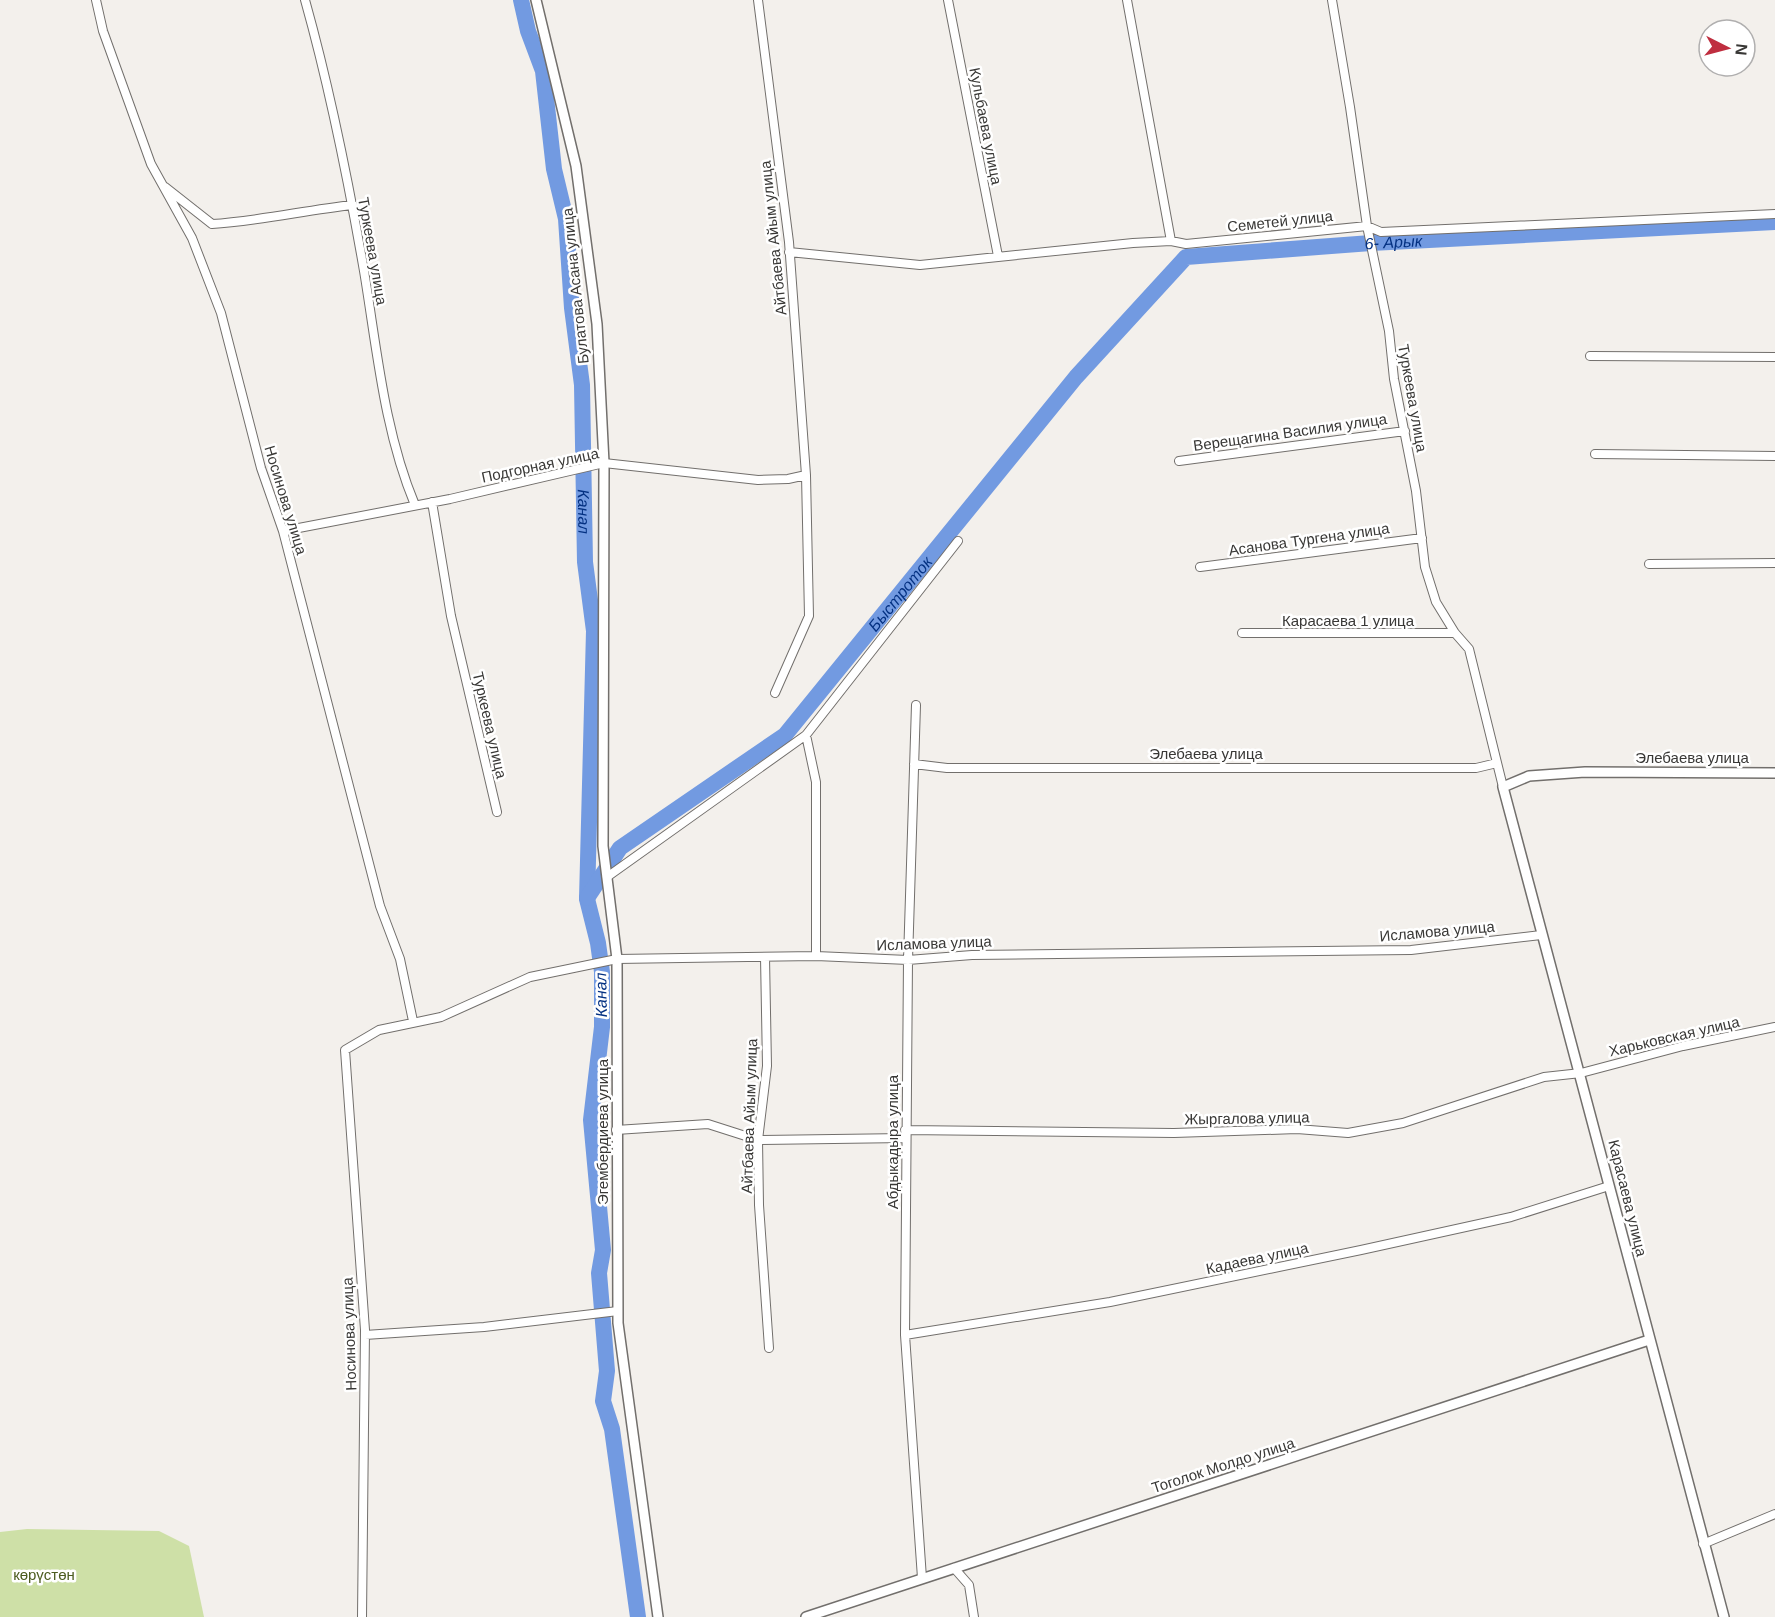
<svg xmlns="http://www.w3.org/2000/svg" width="1775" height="1617" font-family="Helvetica,sans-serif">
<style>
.green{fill:#cee0a7}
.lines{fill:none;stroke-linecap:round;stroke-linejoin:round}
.river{stroke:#729ae1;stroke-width:16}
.minor-casing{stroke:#726f6c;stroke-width:10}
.tertiary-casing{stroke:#726f6c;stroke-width:12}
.minor{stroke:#fff;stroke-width:8}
.tertiary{stroke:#fff;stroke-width:9}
.labels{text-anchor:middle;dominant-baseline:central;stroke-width:5;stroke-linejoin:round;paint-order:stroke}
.street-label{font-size:15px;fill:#393836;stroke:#fff}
.park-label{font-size:15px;fill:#4c5c20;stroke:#fff}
.water-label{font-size:16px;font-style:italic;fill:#043182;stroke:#fff}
</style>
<rect width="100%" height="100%" fill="#f3f0ec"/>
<path class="green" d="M27,1529L159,1531L189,1546L204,1617H0V1532Z"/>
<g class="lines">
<g class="river">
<path id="s1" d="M521,0L528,31L543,71L554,169L566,219L572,308L582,385L585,562L594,631L587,899L598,943L602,972V1027L591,1120L603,1250L599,1273L607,1371L603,1401L612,1429L638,1617"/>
<path id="s2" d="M587,898L620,848L785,735L1076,377L1186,257L1371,243L1775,222"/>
</g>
<defs>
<path id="minor" d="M96,0L103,31L151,164L192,238L221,313L261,468L283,531L380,906L400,959L413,1021
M305,0C330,89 348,179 364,271C377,349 384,431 415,505
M758,0L789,242L806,475L809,616L775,693
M948,0L998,256
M1127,0L1171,241
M1332,0L1350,107L1367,226L1389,331L1394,379L1416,491L1425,567L1436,602L1455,633L1469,649L1503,787
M165,187L212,224C260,221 306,210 353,205
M789,252L920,265L1133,243L1171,241L1186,244L1367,226L1381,232L1775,214
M1590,356L1775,357
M1595,454L1775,456
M1179,461L1405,431
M432,502L451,616L497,812
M283,531L450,499L604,463L758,480L788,479L806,475
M1649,564L1775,563
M1200,567L1422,538
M1242,633H1455
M916,705L908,960L905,1335L922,1578
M806,735L816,782V956
M914,764L947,768H1476L1497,763
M607,877L806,735L958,541
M765,957L767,1066L758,1140L759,1205L769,1348
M616,1130L708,1124L758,1140L905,1138
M905,1130L1174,1133L1297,1129L1348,1133L1403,1123L1544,1077L1581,1073L1683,1046L1775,1027
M365,1335L484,1327L618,1311
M905,1335L1110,1302L1361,1250L1511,1217L1609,1186
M1703,1544L1775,1514
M954,1568L969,1585L974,1617
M362,1617L365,1330L345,1050L379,1030L441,1017L530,977L617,959L816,956L908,960L972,955L1411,950L1541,935"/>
<path id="tertiary" d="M536,0L576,166L597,324L604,463L603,846L617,959L618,1323L658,1617
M806,1617L1649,1340
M1724,1617L1503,787L1529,776L1585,772L1775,773"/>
</defs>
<use href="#minor" class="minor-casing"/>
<use href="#tertiary" class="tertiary-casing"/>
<use href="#minor" class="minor"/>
<use href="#tertiary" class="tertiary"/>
</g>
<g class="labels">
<g class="street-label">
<text transform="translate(986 126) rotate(79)">Кульбаева улица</text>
<text transform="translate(1280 221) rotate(-6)">Семетей улица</text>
<text transform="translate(773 238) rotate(-96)">Айтбаева Айым улица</text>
<text transform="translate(373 251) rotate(80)">Туркеева улица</text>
<text transform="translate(575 286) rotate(-96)">Булатова Асана улица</text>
<text transform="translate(1413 398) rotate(80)">Туркеева улица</text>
<text transform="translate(1290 432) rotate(-8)">Верещагина Василия улица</text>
<text transform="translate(540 465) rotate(-12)">Подгорная улица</text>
<text transform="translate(286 500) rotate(73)">Носинова улица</text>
<text transform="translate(1309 539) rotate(-8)">Асанова Тургена улица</text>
<text x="1348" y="620">Карасаева 1 улица</text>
<text transform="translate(490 725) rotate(77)">Туркеева улица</text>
<text x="1206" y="753">Элебаева улица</text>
<text x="1692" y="757">Элебаева улица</text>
<text transform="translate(1437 931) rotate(-5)">Исламова улица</text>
<text transform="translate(934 943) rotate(-2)">Исламова улица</text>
<text transform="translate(1674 1036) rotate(-13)">Харьковская улица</text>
<text transform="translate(749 1116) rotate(-88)">Айтбаева Айым улица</text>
<text transform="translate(1247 1118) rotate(-1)">Жыргалова улица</text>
<text transform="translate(602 1132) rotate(-90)">Эгембердиева улица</text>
<text transform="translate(892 1142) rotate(-90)">Абдыкадыра улица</text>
<text transform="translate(1628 1198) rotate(76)">Карасаева улица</text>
<text transform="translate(1257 1258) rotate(-12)">Кадаева улица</text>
<text transform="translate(349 1334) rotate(-92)">Носинова улица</text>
<text transform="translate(1223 1465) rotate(-18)">Тоголок Молдо улица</text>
</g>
<g class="park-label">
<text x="44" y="1574">көрүстөн</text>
</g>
<g class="water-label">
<text stroke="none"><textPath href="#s2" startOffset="1092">6- Арык</textPath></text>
<text stroke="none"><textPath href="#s1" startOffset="518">Канал</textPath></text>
<text stroke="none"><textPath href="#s2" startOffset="442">Быстроток</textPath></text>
<text transform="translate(601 995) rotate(-91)">Канал</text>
</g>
</g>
<g transform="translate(1727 48) rotate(96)"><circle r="28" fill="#ffffff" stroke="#b0afaf" stroke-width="1.5"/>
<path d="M0-4.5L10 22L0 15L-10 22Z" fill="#bf2e3f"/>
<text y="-9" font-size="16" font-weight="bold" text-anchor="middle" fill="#393836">N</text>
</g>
</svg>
